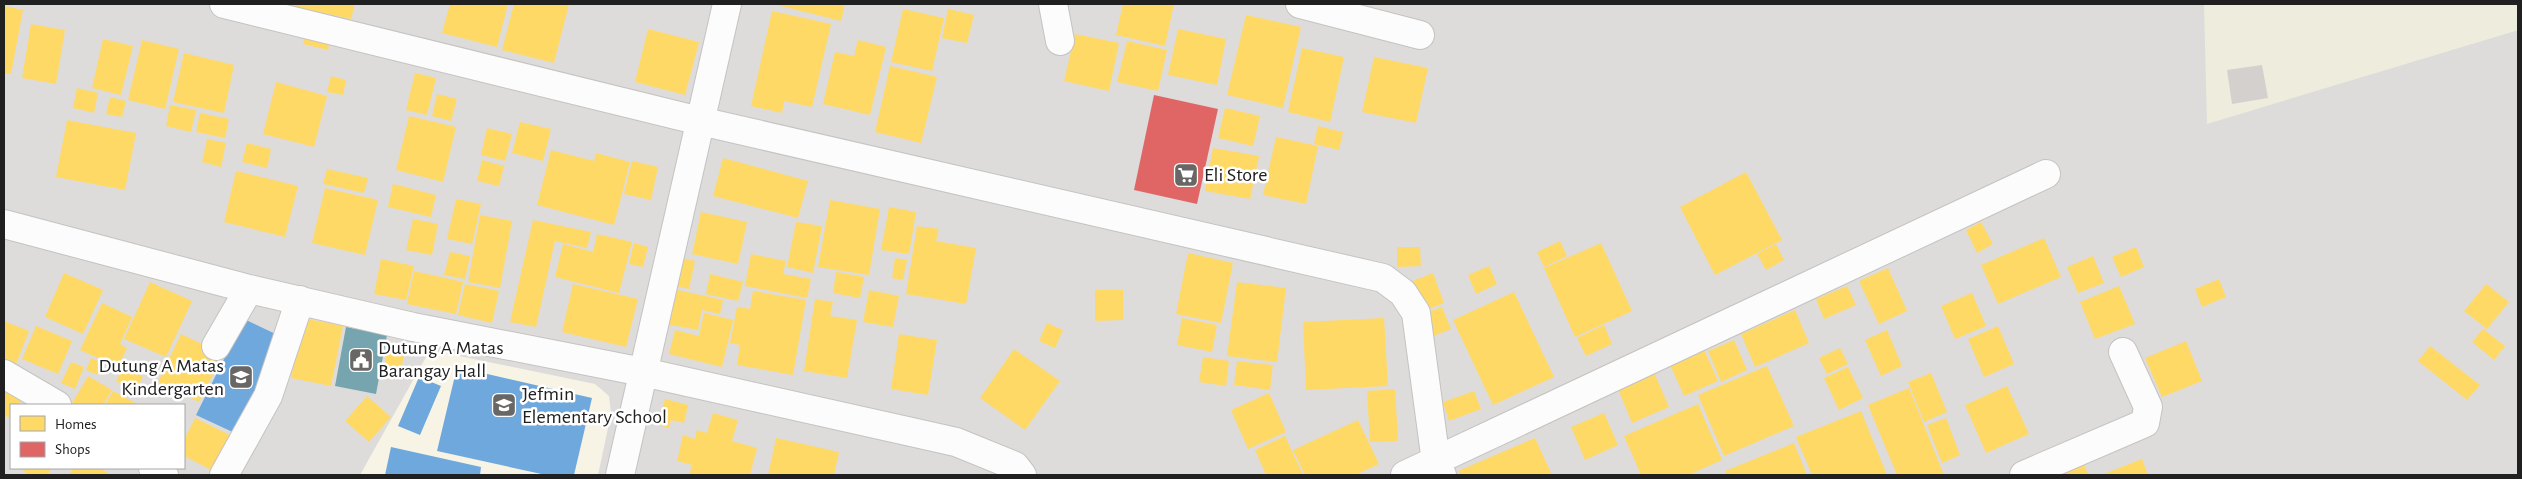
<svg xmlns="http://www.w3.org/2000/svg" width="2522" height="479" font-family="'Alegreya Sans',sans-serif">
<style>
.residential{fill:#dddcdb;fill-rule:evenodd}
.education{fill:#f7f4e6}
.farmland{fill:#eeecdd}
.homes{fill:#ffd966}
.shops{fill:#e06666}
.schools{fill:#6fa8dc}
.public{fill:#76a5af}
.building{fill:#d3d0ce}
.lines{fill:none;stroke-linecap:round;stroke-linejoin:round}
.minor-casing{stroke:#c4c3c1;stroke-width:30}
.minor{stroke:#fcfcfc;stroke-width:28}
.labels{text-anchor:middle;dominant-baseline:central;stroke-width:5;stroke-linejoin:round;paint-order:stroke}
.poi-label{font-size:20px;fill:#202020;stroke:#fff;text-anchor:start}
</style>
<rect width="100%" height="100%" fill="#eeece9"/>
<path class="residential" d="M4,4H2207L2208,123L2518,30V475H4ZM11,405H184V468H11Z"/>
<path class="education" d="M430,350L595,384L609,396L611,414L598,475H360Z"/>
<path class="farmland" d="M2204,4H2518V30L2207,124Z"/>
<path class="homes" d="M296,4H355L351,19L295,7Z
M450,4H508L497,47L442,33Z
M514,4H569L554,63L502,50Z
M773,4H845L841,21Z
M1123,4H1174L1165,46L1116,35Z
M4,6L23,10L11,74L4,73Z
M903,9L944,18L932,71L891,62Z
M948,9L974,15L967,43L942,38Z
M772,11L831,24L812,107L784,101L782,113L751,106Z
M1246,15L1301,27L1283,108L1227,95Z
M31,24L65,30L56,84L22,78Z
M307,29L331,35L328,50L303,44Z
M648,29L699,42L685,95L635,82Z
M1178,29L1226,39L1217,85L1168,75Z
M1075,34L1119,43L1109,91L1064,81Z
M103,39L133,46L121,95L92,88Z
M142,40L179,49L165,109L128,100Z
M858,40L886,47L870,115L823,104L835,52L854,56Z
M1127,41L1167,50L1158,91L1117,82Z
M1302,48L1344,57L1330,122L1288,112Z
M184,53L234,65L224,113L173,102Z
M1374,57L1428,68L1416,123L1362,112Z
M890,66L937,77L921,143L875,132Z
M415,73L436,78L427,115L406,110Z
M331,76L346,80L343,95L327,92Z
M276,82L327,96L314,147L263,134Z
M77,88L98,93L94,113L73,108Z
M437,94L457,99L451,121L432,116Z
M110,97L126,101L122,117L106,114Z
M170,105L196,110L191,132L166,126Z
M1225,108L1260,116L1253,146L1218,138Z
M200,113L229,119L225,138L196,132Z
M409,116L456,127L443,182L396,170Z
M67,120L136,133L125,190L56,177Z
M520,122L551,129L543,161L512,153Z
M1318,126L1343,132L1339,150L1314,144Z
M487,128L512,134L505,161L481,155Z
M1276,137L1318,146L1306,204L1263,195Z
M207,139L226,143L221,167L202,162Z
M247,143L271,149L267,168L242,162Z
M1213,148L1259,156L1250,199L1205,191Z
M551,150L594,161L596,153L630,162L614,225L537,205Z
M723,158L808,181L798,218L713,196Z
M482,160L504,166L499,186L477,181Z
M632,161L658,167L651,200L624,194Z
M327,169L368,178L364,193L323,184Z
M236,171L298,186L285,237L224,222Z
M1746,172L1782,240L1715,275L1680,207Z
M393,184L436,195L431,217L388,207Z
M325,188L378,200L365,255L312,243Z
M456,199L481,204L472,244L447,239Z
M830,200L880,209L869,275L818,267Z
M889,207L916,212L909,254L881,250Z
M701,212L747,222L738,264L692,254Z
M480,215L512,221L500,288L468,282Z
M413,219L438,224L432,255L406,250Z
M533,220L591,232L587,248L555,241L536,327L510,322Z
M796,222L822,226L813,273L787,267Z
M1981,222L1993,244L1977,253L1966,230Z
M917,226L939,229L936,241L976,248L966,304L906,294Z
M597,234L632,242L619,293L555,277L563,244L593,252Z
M2044,238L2061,277L1998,304L1981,265Z
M1560,241L1567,256L1544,267L1537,252Z
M634,243L648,247L643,267L629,264Z
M1601,243L1632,311L1575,337L1544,268Z
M1776,244L1784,260L1766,270L1757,254Z
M1397,247H1420L1421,266L1397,267Z
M2136,247L2144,267L2121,277L2112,257Z
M450,252L470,256L465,279L444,275Z
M1188,253L1233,263L1221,323L1176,314Z
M751,254L786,261L783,274L811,279L807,298L745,286Z
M672,256L695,261L689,289L666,284Z
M2093,256L2104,283L2078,293L2067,267Z
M895,258L907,260L903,280L892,278Z
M381,259L414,266L406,300L374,294Z
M1489,266L1497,284L1476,294L1468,275Z
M1888,268L1907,311L1879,324L1859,281Z
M414,271L463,282L456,314L407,304Z
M836,272L864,277L860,298L833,293Z
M64,273L103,290L83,334L45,317Z
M1433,273L1444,303L1421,312L1410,282Z
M710,274L743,282L738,301L706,294Z
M2219,279L2226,297L2202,307L2195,289Z
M150,282L192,301L166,357L124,339Z
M1237,282L1286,288L1277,362L1227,356Z
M465,284L499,291L492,323L458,315Z
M573,284L638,299L626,347L562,332Z
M2486,284L2509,302L2487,329L2464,311Z
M1847,286L1856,305L1824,319L1816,299Z
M2119,286L2135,324L2095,339L2080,302Z
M669,288L723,300L720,314L702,310L698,330L661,323Z
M869,290L899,296L893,327L863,322Z
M1095,290H1123V320L1095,321Z
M753,291L806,300L793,375L737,365L740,345L730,343L737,307L750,309Z
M1514,292L1554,377L1493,405L1453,320Z
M1972,293L1986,326L1955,339L1941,306Z
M815,299L833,302L830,316L857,320L847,378L804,371Z
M102,303L132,317L120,344L127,348L118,367L80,350Z
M1442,307L1451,329L1433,336L1425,313Z
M1795,310L1809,343L1755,367L1741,334Z
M704,313L733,320L722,367L669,354L675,330L699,336Z
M303,318L343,326L331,386L291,378Z
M1182,318L1217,325L1212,352L1177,345Z
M1384,318L1388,386L1306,390L1303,322Z
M4,321L29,331L13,372L4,369Z
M1047,323L1063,330L1055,348L1039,341Z
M1604,325L1612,344L1586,356L1577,338Z
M36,326L72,341L58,374L22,359Z
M1998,326L2014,364L1984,377L1968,339Z
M2483,329L2505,346L2494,360L2472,342Z
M1887,330L1902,366L1881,376L1865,340Z
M181,334L223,354L199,402L158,382Z
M899,334L937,340L928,395L891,389Z
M1734,340L1747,370L1721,382L1708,351Z
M2186,341L2202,381L2162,397L2145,358Z
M1702,345L1718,381L1684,396L1668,360Z
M2430,346L2480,385L2467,400L2418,361Z
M1840,348L1848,364L1827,374L1819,358Z
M387,349L404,352L400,380L383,378Z
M1014,349L1060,381L1025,430L980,398Z
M1203,357L1229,361L1226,386L1199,382Z
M91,358L103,363L98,375L86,370Z
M1237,361L1273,365L1270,390L1234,385Z
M71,362L84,367L75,389L61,383Z
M124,366L143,377L135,391L116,381Z
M1767,366L1794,426L1724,456L1698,395Z
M1848,367L1863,398L1839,410L1824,378Z
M1652,368L1669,407L1632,423L1616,384Z
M1931,373L1947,412L1924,422L1908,382Z
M88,376L112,390L103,405H71Z
M4,382L25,394L19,405H11V419L4,415Z
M2007,386L2029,434L1986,453L1965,405Z
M1909,388L1944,475H1897L1868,405Z
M1395,389L1398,441L1370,442L1367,391Z
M113,391L139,405H105Z
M1474,391L1481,409L1449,421L1443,402Z
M1269,393L1286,432L1248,449L1231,410Z
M367,396L391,417L369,442L345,421Z
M665,399L688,405L684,423L671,420L669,428L658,425Z
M1698,404L1722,460L1688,475H1641L1624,436Z
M1861,411L1887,475H1812L1796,437Z
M713,413L738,420L732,441L757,448L750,475H689L692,465L677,461L683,435L695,439L697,430L707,433Z
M1604,413L1618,445L1585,460L1571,427Z
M195,418L238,439L221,475L184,456V440Z
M1946,418L1960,455L1942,463L1927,425Z
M1358,420L1379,464L1355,475H1305L1293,450Z
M1285,436L1303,475H1266L1255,450Z
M776,438L839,452L834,475H768Z
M1535,438L1552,475H1460L1458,471Z
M1794,443L1807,475H1726L1725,471Z
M2142,459L2148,475H2101Z
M2083,461L2088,475H2063L2061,470Z
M22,468H52L47,475H29L21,469Z
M74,468H100L111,475H68Z"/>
<path class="shops" d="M1154,95L1218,109L1197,204L1134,190Z"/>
<path class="schools" d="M244,319L286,339L239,435L196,415Z
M457,367L592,398L574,475H546L437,451Z
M419,377L441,386L420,435L398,426Z
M391,447L481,467L480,475H385Z"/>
<path class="public" d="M346,327L387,335L376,394L335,386Z"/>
<path class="building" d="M2262,65L2268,98L2232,104L2227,70Z"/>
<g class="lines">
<defs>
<path id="minor" d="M224,4L700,121L1383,278L1403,293L1416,313L1436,462L1442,475
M1053,4L1060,41
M1300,4L1420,35
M4,224L249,289L413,327L643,372L956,442L1015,466L1022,475
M216,346L249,289
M4,374L57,405
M153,468L164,475
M224,475L268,396L300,300
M620,475L727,4
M1405,475L2046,174
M2024,475L2145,423L2148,407L2123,352"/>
</defs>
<use href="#minor" class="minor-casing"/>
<use href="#minor" class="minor"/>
</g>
<defs>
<symbol id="supermarket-square" viewBox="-11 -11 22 22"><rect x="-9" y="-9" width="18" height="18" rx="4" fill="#686766" stroke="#fff"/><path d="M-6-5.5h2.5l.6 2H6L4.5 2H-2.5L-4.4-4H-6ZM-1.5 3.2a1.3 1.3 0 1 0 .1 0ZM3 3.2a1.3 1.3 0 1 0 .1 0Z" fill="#fff"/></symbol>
<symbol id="civic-square" viewBox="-11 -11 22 22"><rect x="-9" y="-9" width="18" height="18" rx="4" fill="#686766" stroke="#fff"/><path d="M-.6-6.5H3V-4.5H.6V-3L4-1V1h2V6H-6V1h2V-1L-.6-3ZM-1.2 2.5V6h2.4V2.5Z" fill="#fff"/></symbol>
<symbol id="school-square" viewBox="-11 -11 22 22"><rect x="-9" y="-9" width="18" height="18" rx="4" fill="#686766" stroke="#fff"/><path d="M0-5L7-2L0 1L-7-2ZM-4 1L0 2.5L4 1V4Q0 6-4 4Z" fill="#fff"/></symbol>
</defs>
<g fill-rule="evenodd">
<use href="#supermarket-square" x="1172" y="161" width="28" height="28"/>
<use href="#civic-square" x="347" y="346" width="28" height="28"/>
<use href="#school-square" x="227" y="363" width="28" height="28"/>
<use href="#school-square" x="490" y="391" width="28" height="28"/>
</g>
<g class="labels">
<g class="poi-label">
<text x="1204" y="175">Eli Store</text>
<text x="378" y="348">Dutung A Matas<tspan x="378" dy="23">Barangay Hall</tspan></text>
<text x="224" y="366" text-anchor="end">Dutung A Matas<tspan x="224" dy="23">Kindergarten</tspan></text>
<text x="522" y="394">Jefmin<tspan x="522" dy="23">Elementary School</tspan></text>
</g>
</g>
<rect width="2522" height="479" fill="none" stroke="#202020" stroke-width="10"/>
<rect x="10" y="404" width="175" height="65" fill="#ffffff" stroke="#a6a6a6"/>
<rect x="20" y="416" width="25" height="15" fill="#ffd966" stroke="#a6a6a6"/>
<text x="55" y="429" font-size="15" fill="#202020">Homes</text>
<rect x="20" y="442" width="25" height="15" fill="#e06666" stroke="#a6a6a6"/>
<text x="55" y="454" font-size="15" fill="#202020">Shops</text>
</svg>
